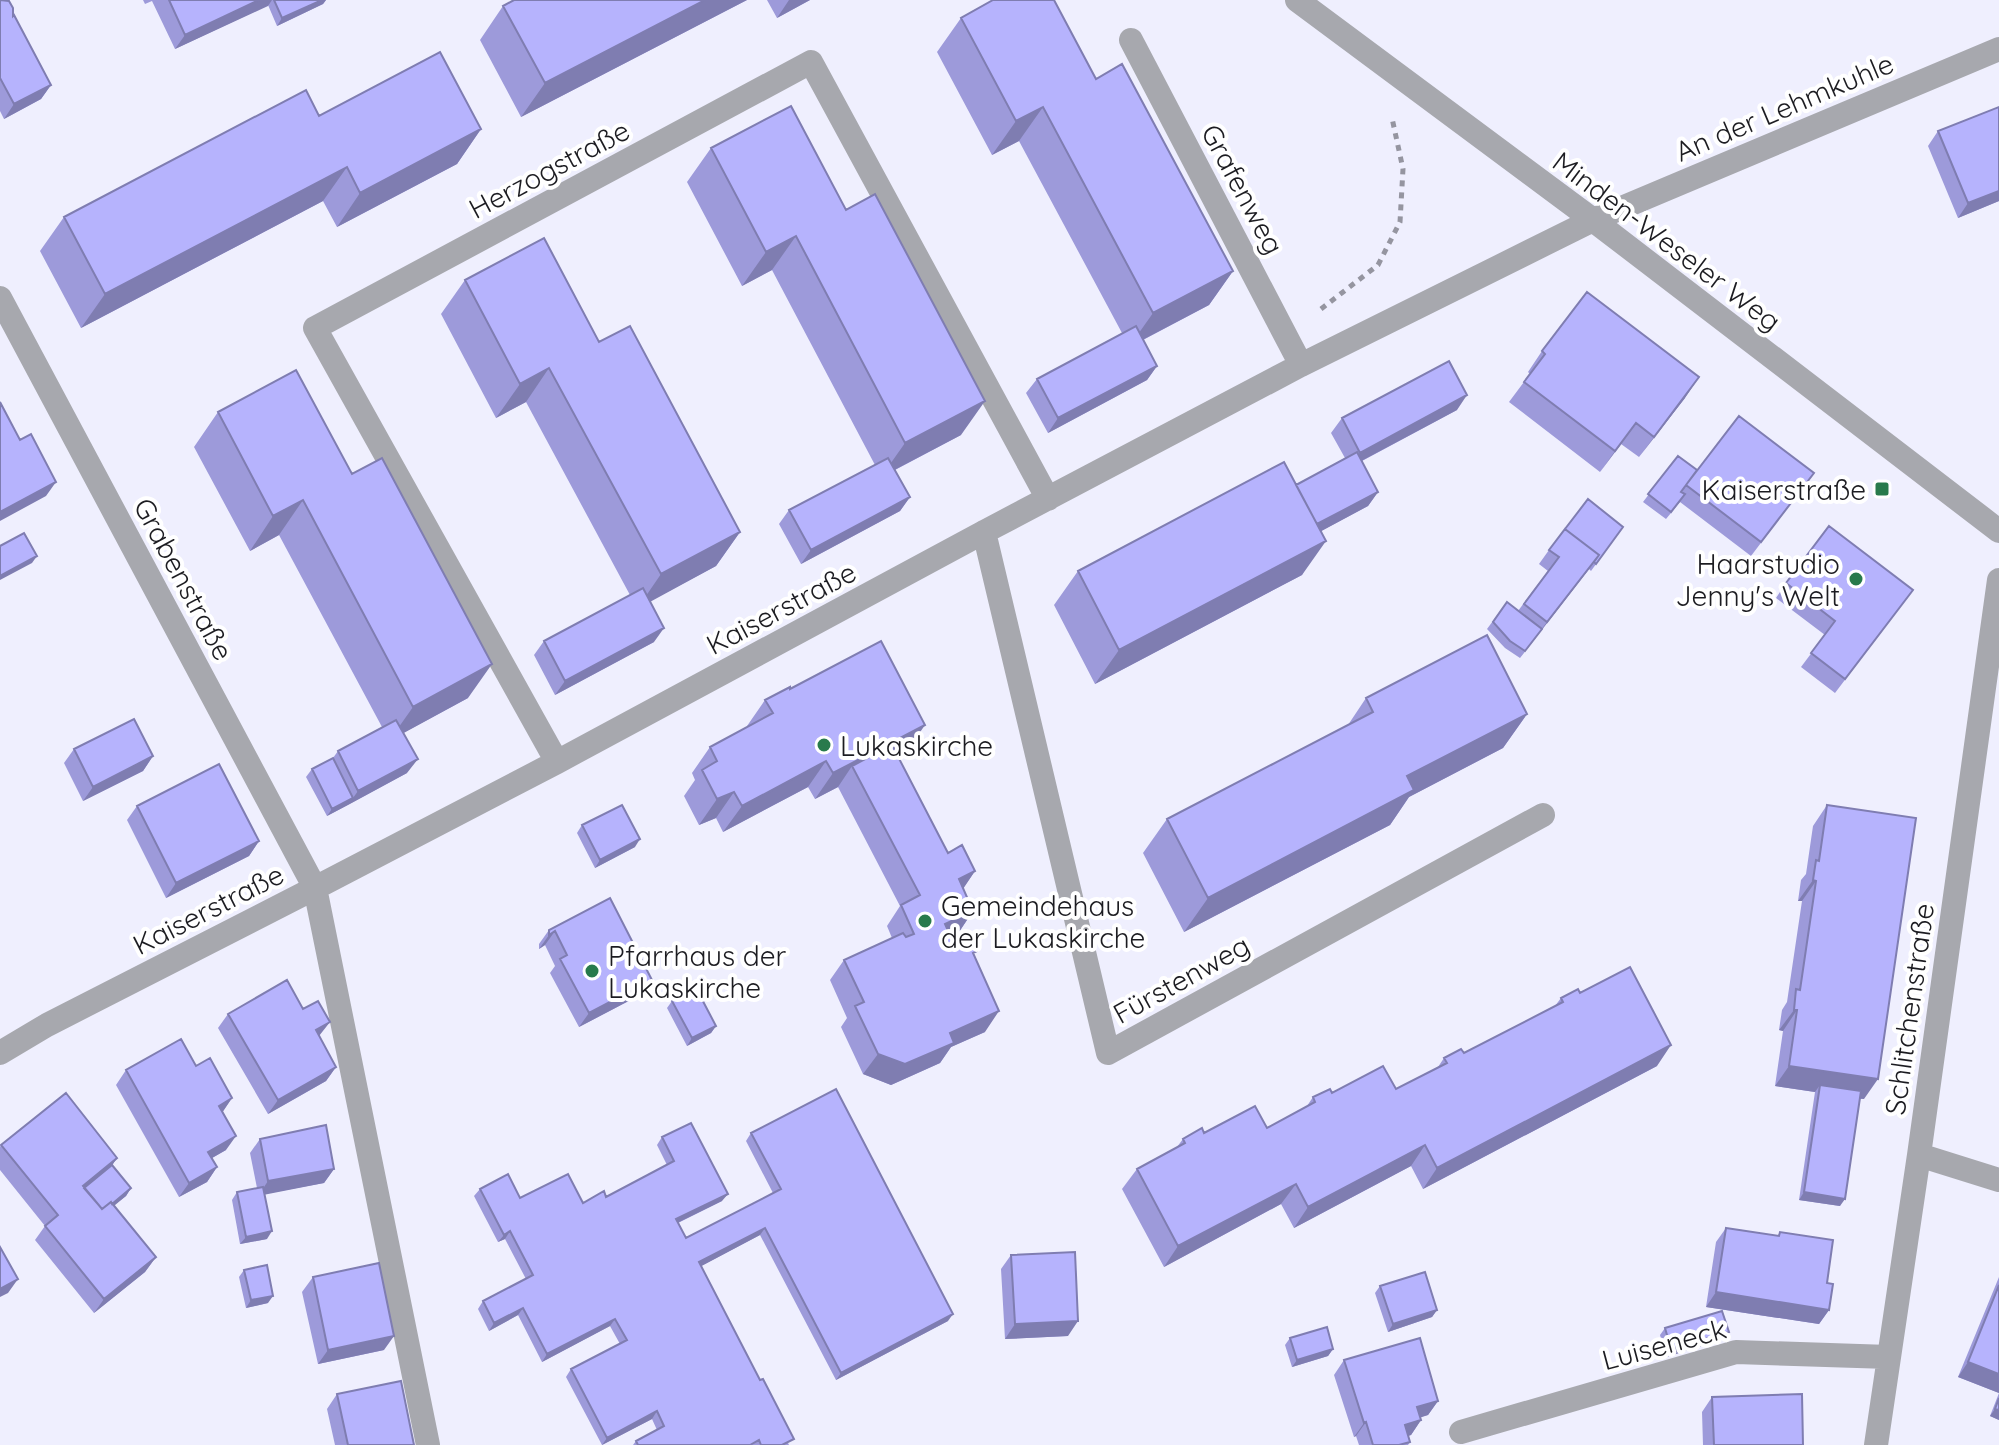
<svg xmlns="http://www.w3.org/2000/svg" width="1999" height="1445" font-family="Quicksand,sans-serif">
<style>
.lines{fill:none;stroke-linecap:round;stroke-linejoin:round}
.path{stroke:#9595a0;stroke-width:5;stroke-dasharray:6 6;stroke-linecap:butt}
.minor{stroke:#a7a8ae;stroke-width:24}
.wall{fill:#9d9ada}
.shaded-wall{fill:#7f7db1}
.building{fill:#b6b3fd;stroke:#7f7db1;stroke-width:2}
.poi-dot{fill:#287a4c;stroke:#fff;stroke-width:3}
.labels{text-anchor:middle;dominant-baseline:central;stroke-width:8;stroke-linejoin:round;paint-order:stroke}
.street-label{font-size:28px;fill:#1c1c21;stroke:#fff}
.poi-label{font-size:28px;fill:#1c1c21;stroke:#fff;text-anchor:start}
</style>
<rect width="100%" height="100%" fill="#efeffe"/>
<g class="lines">
<path class="path" d="M1321,309L1378,265L1400,222L1403,169L1392,118"/>
<path class="minor" d="M1297,0L1593,220L1999,531
M1131,40L1301,365
M0,298L315,888L428,1445
M984,532L1108,1053L1543,815
M557,762L315,328L811,62L1048,499
M0,1053L47,1025L315,888L557,762L984,532L1301,365L1593,220L1999,49
M1919,1155L1999,1180
M1461,1432L1736,1352L1889,1357
M1876,1445L1919,1155L1999,580"/>
</g>
<path class="wall" d="M0,0L13,16L51,85L41,99L4,119L0,111Z
M143,0H326L323,4L277,26L268,5L175,49L152,1L145,4Z
M514,0H747L521,117L480,40L503,6Z
M767,0H810L777,18Z
M961,18L1096,79L1233,271L1209,305L1143,340L1157,366L1147,380L1048,433L1026,393L1037,379L1122,333L1019,141L992,155L937,52Z
M791,106L961,435L895,470L910,497L900,511L801,564L779,524L789,510L875,465L772,270L742,286L687,182L711,148Z
M1999,107V201L1958,218L1928,146L1938,131Z
M481,129L457,164L337,227L323,201L81,328L40,251L64,217Z
M465,280L740,532L716,566L650,601L654,642L555,695L534,655L544,641L630,595L526,402L496,418L441,314Z
M1542,351L1685,398L1639,457L1621,444L1600,472L1509,402L1530,374L1528,372Z
M296,370L468,698L403,733L407,773L327,816L306,777L312,769L333,758L338,751L382,727L279,535L250,551L194,447L218,412Z
M1457,410L1362,461L1378,492L1368,506L1321,531L1302,575L1095,684L1054,605L1078,571L1296,485L1345,458L1331,433L1342,418Z
M1678,456L1697,470L1814,473L1751,556L1680,502L1666,519L1643,502Z
M1623,527L1591,571L1589,569L1520,658L1505,648L1487,629L1507,602L1518,611L1548,571L1539,564L1549,550Z
M1786,583L1913,590L1835,693L1801,667L1825,635L1776,598Z
M790,689L907,751L897,756L948,853L975,871L963,888L973,911L959,932L950,936L952,940L974,956L985,1032L951,1047L940,1063L891,1085L863,1074L841,1027L847,1018L830,980L844,960L892,938L887,926L900,906L838,787L815,799L808,787L723,832L716,818L699,825L684,796L695,780L692,773L710,747L748,727L747,726L765,700Z
M1366,698L1527,714L1503,748L1409,797L1390,825L1184,932L1143,853L1167,819L1348,725Z
M74,749L153,756L143,771L83,801L64,763Z
M1827,805L1864,1099H1860L1840,1206L1799,1200L1815,1092L1775,1086L1783,1031L1779,1030L1782,1010L1787,1002L1802,901H1798L1801,880L1806,874L1813,826Z
M137,806L259,841L249,856L166,898L127,820Z
M582,825L635,847L595,868L577,833Z
M610,898L652,980L642,994L579,1027L550,973L555,966L545,945L539,949V944L549,930Z
M1580,993L1657,1066L1423,1189L1411,1166L1294,1228L1281,1204L1164,1267L1122,1189L1137,1169L1177,1147L1183,1139L1204,1133L1267,1128L1307,1106L1313,1097L1332,1093L1396,1089L1438,1067L1444,1058L1464,1053L1555,1006L1561,998Z
M672,1001L716,1026L711,1033L687,1046L667,1008Z
M303,1009L336,1067L326,1081L268,1114L218,1028L228,1014Z
M196,1066L232,1098L222,1112L226,1150L212,1158L217,1167L207,1182L179,1197L116,1085L126,1070Z
M751,1133L948,1321L836,1380L760,1235L701,1266L789,1445H633L636,1441L657,1430L652,1419L602,1445L566,1377L571,1369L620,1344L610,1326L542,1362L518,1315L489,1331L478,1309L483,1301L526,1279L505,1239L498,1242L474,1196L480,1189L520,1198L583,1203L606,1197L667,1165L657,1145L662,1137L722,1201L678,1223L686,1238L773,1193L746,1141Z
M260,1139L334,1169L324,1183L264,1194L267,1239L240,1244L232,1200L237,1192L257,1188L250,1153Z
M1,1145L117,1158L112,1165L131,1188L126,1196L114,1205L156,1257L145,1272L94,1313L35,1240L45,1226L0,1170V1147Z
M1726,1228L1778,1236L1780,1232L1827,1283L1829,1310L1819,1324L1706,1307L1716,1242Z
M1011,1255L1068,1336L1005,1339L1001,1269Z
M244,1270L268,1303L246,1308L239,1277Z
M313,1277L384,1350L318,1364L302,1292Z
M1999,1277V1393L1958,1377Z
M1380,1286L1437,1310L1432,1317L1388,1332L1375,1293Z
M1665,1328L1729,1332L1724,1339L1666,1357L1660,1335Z
M1290,1338L1333,1349L1328,1356L1292,1367L1285,1345Z
M1344,1360L1438,1401L1428,1415L1420,1417L1421,1420L1411,1435L1408,1436L1410,1442L1408,1445H1359L1356,1436L1354,1437L1334,1375Z
M1999,1393V1420L1990,1416Z
M337,1394L414,1445H335L327,1409Z
M1712,1397L1803,1445H1703L1702,1412Z"/>
<path class="shaded-wall" d="M259,0H272L268,6L175,49L185,35Z
M322,0H326L323,4L277,26L282,18Z
M705,0H747L521,117L545,83Z
M789,0H810L777,18Z
M51,85L41,99L4,119L14,104Z
M1043,107L1019,141L992,155L1016,121Z
M481,129L457,164L337,227L360,193Z
M347,167L323,201L81,328L105,294Z
M1999,191V201L1958,218L1968,203Z
M796,236L772,270L742,286L766,252Z
M1233,271L1209,305L1129,347L1153,313Z
M1157,366L1147,380L1048,433L1058,418Z
M549,368L526,402L496,418L520,384Z
M1699,377L1685,398L1639,457Z
M1467,395L1457,410L1350,467L1360,453Z
M985,401L961,435L881,477L905,443Z
M1636,423L1621,444L1600,472L1615,451Z
M56,482L46,496L0,521V512Z
M1378,492L1368,506L1288,549L1298,534Z
M910,497L900,511L801,564L811,550Z
M303,500L279,535L250,551L273,516Z
M740,532L716,566L637,609L661,574Z
M1326,541L1302,575L1095,684L1119,650Z
M1599,555L1589,569L1520,658L1547,622Z
M37,556L32,563L0,580V576Z
M664,628L654,642L555,695L565,681Z
M492,664L468,698L389,741L413,707Z
M1527,714L1503,748L1409,797L1390,825L1184,932L1208,898L1407,776Z
M925,725L907,751L858,776L852,766L838,787L815,799L833,773Z
M153,756L143,771L83,801L93,787Z
M418,759L407,773L348,805L358,791Z
M826,761L808,787L723,832L742,806Z
M734,792L716,818L699,825L717,799Z
M353,798L348,805L327,816L332,809Z
M640,839L635,847L595,868L600,860Z
M259,841L249,856L166,898L176,883Z
M975,871L961,892L959,879Z
M1813,880L1816,881L1802,901H1798Z
M973,911L959,932L930,945L945,924Z
M555,931L545,945L539,949L549,935Z
M652,980L642,994L579,1027L589,1013Z
M1794,1010H1797L1783,1031L1779,1030Z
M999,1011L985,1032L951,1047L940,1063L891,1085L863,1074L878,1054L950,1033Z
M330,1022L319,1036L316,1030Z
M716,1026L711,1033L687,1046L692,1038Z
M1671,1045L1657,1066L1423,1189L1437,1168Z
M1789,1066L1878,1079L1864,1099L1819,1093L1820,1085L1815,1092L1775,1086Z
M336,1067L326,1081L268,1114L278,1100Z
M232,1098L222,1113L219,1106Z
M236,1136L226,1150L198,1166L208,1152Z
M1425,1145L1411,1166L1294,1228L1308,1207Z
M117,1158L107,1173L79,1195L83,1186Z
M217,1167L207,1182L179,1197L189,1183Z
M334,1169L324,1183L258,1196L268,1181Z
M1296,1184L1281,1204L1164,1267L1178,1246Z
M131,1188L126,1196L92,1224L97,1216Z
M1804,1192L1845,1199L1840,1206L1799,1200Z
M728,1194L722,1201L671,1226L676,1219Z
M765,1228L760,1235L694,1270L699,1262Z
M272,1231L267,1239L240,1244L246,1237Z
M510,1231L505,1239L498,1242L504,1235Z
M156,1257L145,1272L94,1313L104,1299Z
M18,1279L8,1293L0,1297V1289Z
M1716,1292L1829,1310L1819,1324L1706,1307Z
M273,1296L268,1303L246,1308L251,1300Z
M523,1308L518,1315L489,1331L494,1323Z
M1437,1310L1432,1317L1388,1332L1393,1324Z
M953,1314L948,1321L836,1380L841,1373Z
M615,1319L610,1326L542,1362L547,1354Z
M1078,1321L1068,1336L1005,1339L1015,1324Z
M1729,1332L1724,1339L1666,1357L1671,1349Z
M394,1336L384,1350L318,1364L328,1350Z
M1333,1349L1328,1356L1292,1367L1297,1360Z
M1968,1362L1999,1374V1393L1958,1377Z
M1438,1401L1428,1415L1407,1422L1417,1407Z
M1995,1409L1999,1410V1420L1990,1416Z
M657,1411L652,1419L602,1445L607,1438Z
M1421,1420L1411,1435L1395,1440L1405,1425Z
M1366,1422L1356,1436L1354,1437L1364,1423Z"/>
<path class="building" d="M0,0L9,1L13,8V16L14,15L51,85L14,104L0,78Z
M169,0H259L185,35Z
M274,0H322L282,18Z
M514,0H705L545,83L503,6Z
M993,0H1054L1096,79L1122,64L1233,271L1153,313L1043,107L1016,121L961,18Z
M440,52L481,129L360,193L347,167L105,294L64,217L306,90L319,116Z
M791,106L846,210L875,194L985,401L905,443L796,236L766,252L711,148Z
M1999,107V191L1968,203L1938,131Z
M544,238L599,342L630,326L740,532L661,574L549,368L520,384L465,280Z
M1587,292L1699,377L1654,437L1636,423L1615,451L1524,382L1545,354L1542,351Z
M1136,326L1157,366L1058,418L1037,379Z
M1449,361L1467,395L1360,453L1342,418Z
M296,370L352,474L382,458L492,664L413,707L303,500L273,516L218,412Z
M0,402L20,440L31,434L56,482L0,512Z
M1739,416L1814,473L1761,542L1686,485Z
M1357,452L1378,492L1317,524L1296,485Z
M1678,456L1697,470L1681,492L1685,494L1671,512L1648,494Z
M888,458L910,497L811,550L789,510Z
M1284,462L1326,541L1119,650L1078,571Z
M1588,499L1623,527L1596,564L1594,562L1599,555L1565,529Z
M1829,526L1913,590L1845,679L1811,653L1835,621L1786,583Z
M1565,529L1599,555L1547,622L1524,604L1559,557L1549,550Z
M24,533L37,556L0,576V546Z
M643,588L664,628L565,681L544,641Z
M1507,602L1542,629L1525,651L1510,641L1493,622Z
M1487,635L1527,714L1407,776L1414,790L1208,898L1167,819L1373,712L1366,698Z
M881,641L925,725L833,773L826,761L742,806L734,792L717,799L702,770L717,761L710,747L773,713L765,700L790,687V689Z
M134,719L153,756L93,787L74,749Z
M396,720L418,759L358,791L338,751Z
M892,745L948,853L962,845L975,871L959,879L973,911L945,924L952,940L968,932L973,934L978,947L977,951L973,953L999,1011L950,1033L954,1043L905,1064L878,1054L855,1006L864,1002L844,960L903,933L906,937L914,934L901,905L920,895L852,766Z
M333,758L353,798L332,809L312,769Z
M219,764L259,841L176,883L137,806Z
M622,805L640,839L600,860L582,825Z
M1827,805L1916,818L1878,1079L1789,1066L1797,1010H1794L1796,989L1800,990L1816,881L1813,880L1816,860L1819,861Z
M610,898L652,980L589,1013L560,959L567,955L555,931L549,935V930Z
M1630,967L1671,1045L1437,1168L1425,1145L1308,1207L1296,1184L1178,1246L1137,1169L1185,1143L1183,1139L1202,1128L1204,1133L1255,1106L1267,1128L1315,1102L1313,1097L1330,1089L1332,1093L1383,1066L1396,1089L1447,1063L1444,1058L1461,1049L1464,1053L1563,1002L1561,998L1578,989L1580,993Z
M287,980L303,1009L318,1001L330,1022L316,1030L336,1067L278,1100L228,1014Z
M696,988L716,1026L692,1038L672,1001Z
M181,1039L196,1066L210,1058L232,1098L219,1106L236,1136L208,1152L217,1167L189,1183L126,1070Z
M1820,1085L1861,1091L1845,1199L1804,1192Z
M836,1089L953,1314L841,1373L765,1228L699,1262L760,1380L763,1379L794,1439L782,1445H761L759,1440L750,1445H638L636,1441L664,1426L657,1411L607,1438L571,1369L627,1340L615,1319L547,1354L523,1308L494,1323L483,1301L533,1275L510,1231L504,1235L480,1189L508,1174L520,1198L568,1174L583,1203L604,1191L606,1197L674,1161L662,1137L691,1123L728,1194L676,1219L686,1238L781,1189L751,1133Z
M66,1093L117,1158L83,1186L102,1209L111,1202L156,1257L104,1299L45,1226L58,1215L1,1145Z
M326,1125L334,1169L268,1181L260,1139Z
M112,1165L131,1188L112,1204L111,1202L102,1209L84,1188Z
M263,1187L272,1231L246,1237L237,1192Z
M1726,1228L1779,1236L1780,1232L1833,1240L1827,1283L1833,1284L1829,1310L1716,1292Z
M0,1247L18,1279L0,1289Z
M1075,1252L1078,1321L1015,1324L1011,1255Z
M379,1263L394,1336L328,1350L313,1277Z
M267,1265L273,1296L251,1300L244,1270Z
M1425,1272L1437,1310L1393,1324L1380,1286Z
M1999,1285V1374L1968,1362Z
M1722,1311L1729,1332L1671,1349L1665,1328Z
M1327,1327L1333,1349L1297,1360L1290,1338Z
M1420,1338L1438,1401L1417,1407L1421,1420L1405,1425L1410,1442L1399,1445H1373L1366,1422L1364,1423L1344,1360Z
M401,1381L414,1445H348L337,1394Z
M1802,1394L1803,1445H1714L1712,1397Z
M1999,1398V1410L1995,1409Z"/>
<g class="poi-dot">
<rect x="1874" y="481" width="16" height="16" rx="4"/>
<circle cx="1856" cy="579" r="8"/>
<circle cx="824" cy="745" r="8"/>
<circle cx="925" cy="921" r="8"/>
<circle cx="592" cy="971" r="8"/>
</g>
<g class="labels">
<g class="street-label">
<text transform="translate(1784 107) rotate(-23)">An der Lehmkuhle</text>
<text transform="translate(549 169) rotate(-28)">Herzogstraße</text>
<text transform="translate(1243 189) rotate(62)">Grafenweg</text>
<text transform="translate(1667 241) rotate(37)">Minden-Weseler Weg</text>
<text transform="translate(184 579) rotate(62)">Grabenstraße</text>
<text transform="translate(781 608) rotate(-28)">Kaiserstraße</text>
<text transform="translate(208 909) rotate(-27)">Kaiserstraße</text>
<text transform="translate(1181 979) rotate(-29)">Fürstenweg</text>
<text transform="translate(1909 1009) rotate(-82)">Schlitchenstraße</text>
<text transform="translate(1664 1344) rotate(-15)">Luiseneck</text>
</g>
<g class="poi-label">
<text x="1866" y="489" text-anchor="end">Kaiserstraße</text>
<text x="1840" y="563" text-anchor="end">Haarstudio<tspan x="1840" dy="32">Jenny's Welt</tspan></text>
<text x="840" y="745">Lukaskirche</text>
<text x="941" y="905">Gemeindehaus<tspan x="941" dy="32">der Lukaskirche</tspan></text>
<text x="608" y="955">Pfarrhaus der<tspan x="608" dy="32">Lukaskirche</tspan></text>
</g>
</g>
</svg>
